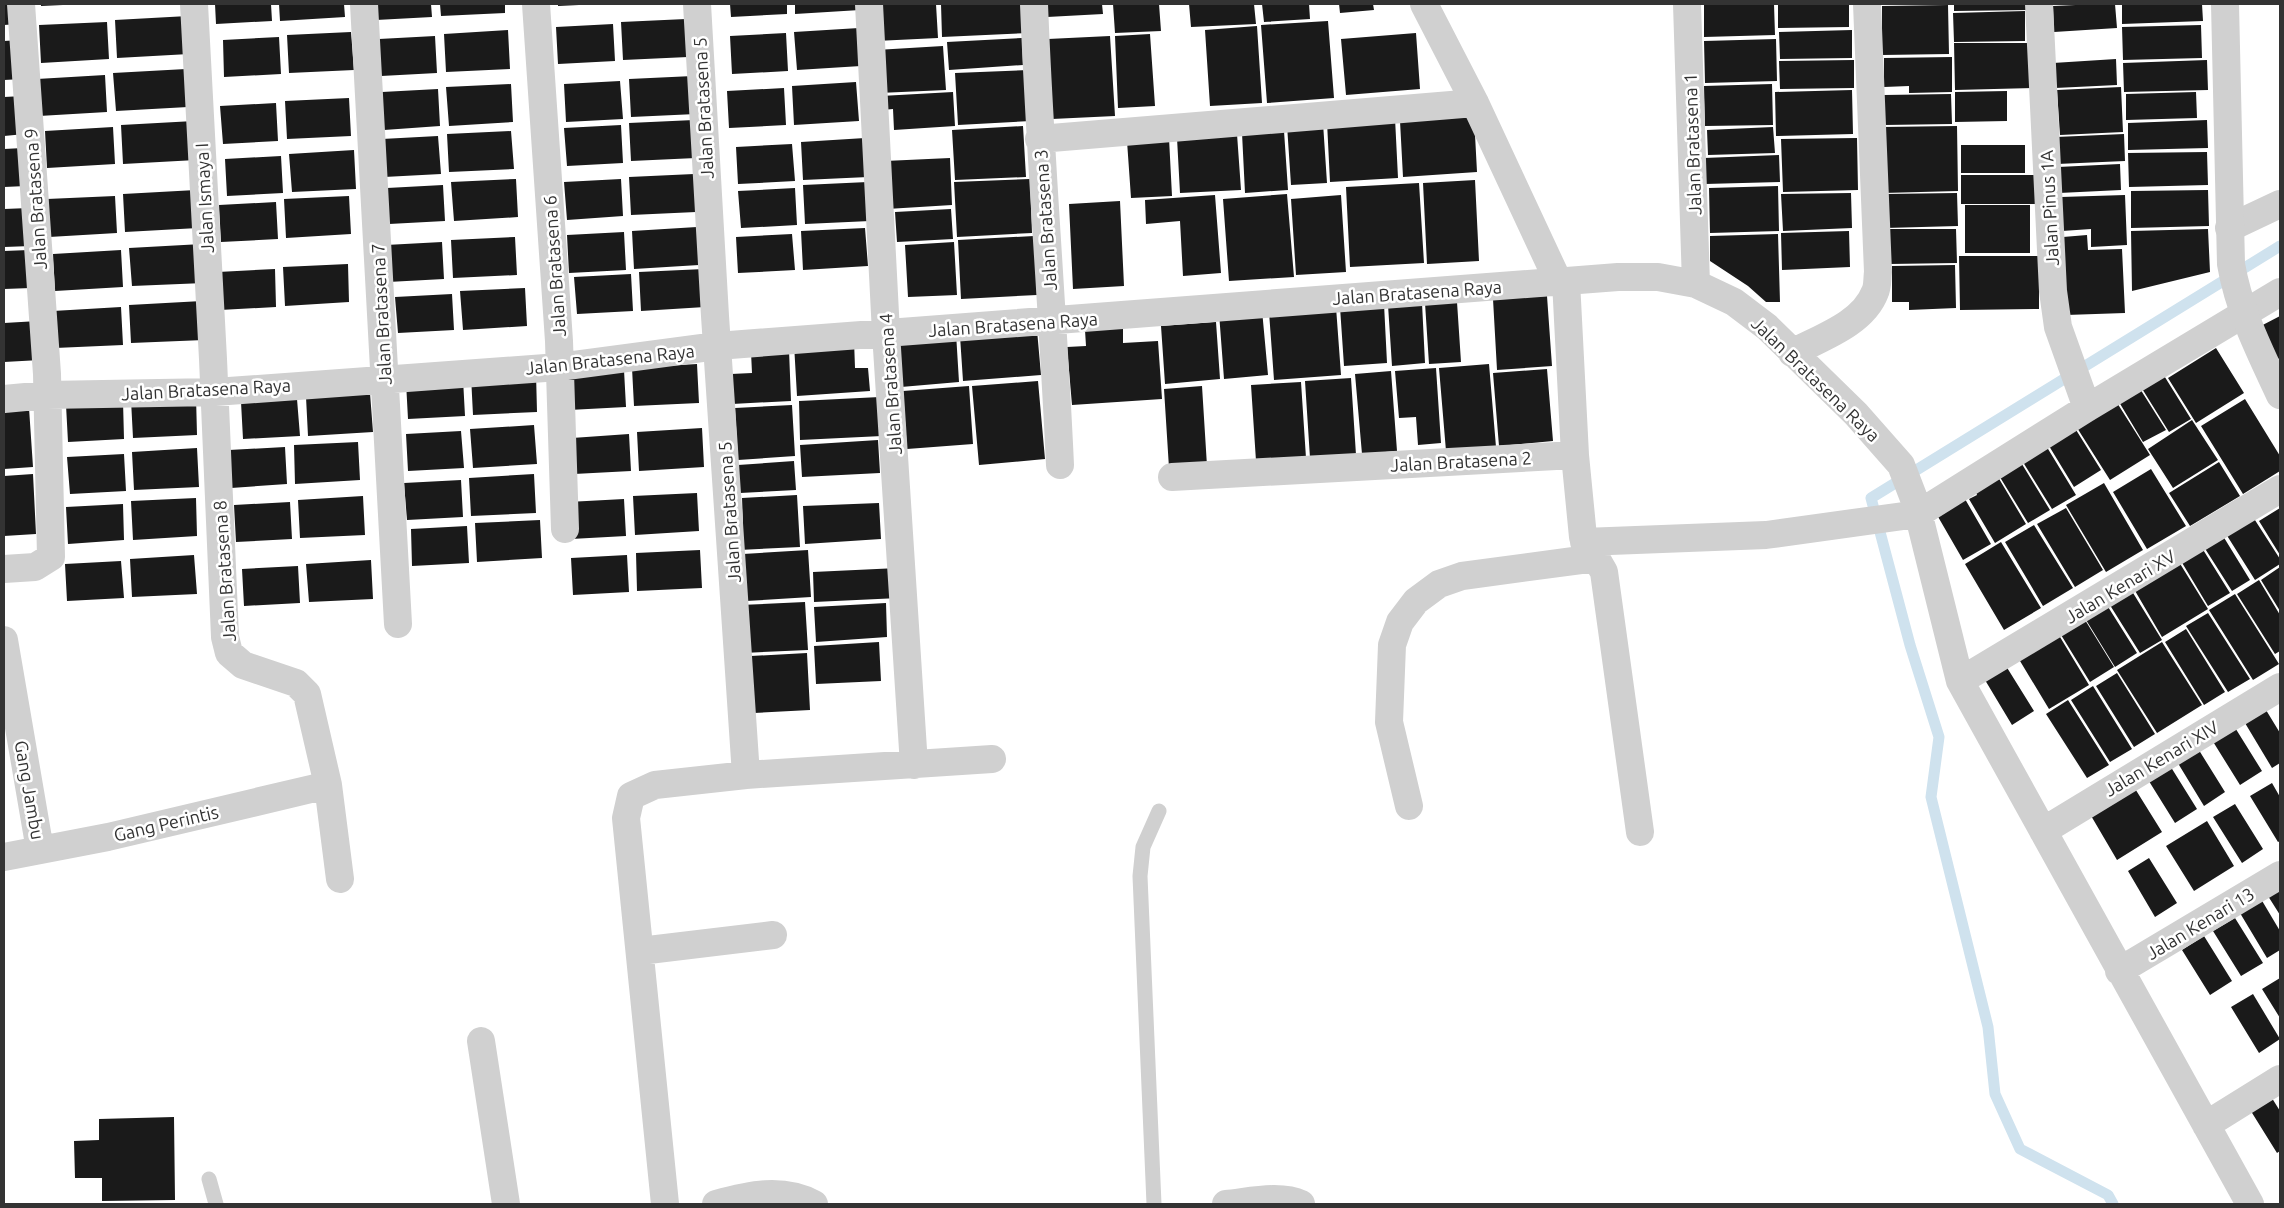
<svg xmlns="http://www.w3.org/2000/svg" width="2284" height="1208" font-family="Ubuntu,sans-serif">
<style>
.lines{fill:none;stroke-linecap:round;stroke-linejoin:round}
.stream{stroke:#cfe2ee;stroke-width:11}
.building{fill:#1a1a1a}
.service{stroke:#d0d0d0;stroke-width:15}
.minor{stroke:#d0d0d0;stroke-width:28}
.tertiary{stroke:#d0d0d0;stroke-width:28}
.labels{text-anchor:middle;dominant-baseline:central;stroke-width:5;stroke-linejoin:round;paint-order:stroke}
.street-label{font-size:18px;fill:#333;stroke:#fff}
</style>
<rect width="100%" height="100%" fill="#fff"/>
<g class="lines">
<path class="stream" d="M2113,1204L2108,1195L2020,1149L1995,1094L1988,1027L1931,797L1939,737L1910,645L1871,498L2280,246"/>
</g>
<path class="building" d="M4,4H17L18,24L4,25Z
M41,4H62L63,5L41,6Z
M215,4H271L272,21L216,24Z
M279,4H344L345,17L280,21Z
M375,4H431L432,17L376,20Z
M440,4H505V13L441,16Z
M558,4H579V5L558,6Z
M730,4H787V14L731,17Z
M795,4H860V10L795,14Z
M874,4H936L938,38L876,41Z
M941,4H1027L1029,33L942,37Z
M1046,4H1102L1103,14L1047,17Z
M1113,4H1159L1161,31L1115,33Z
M1189,4H1254L1256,24L1191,27Z
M1262,4H1309L1310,19L1264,22Z
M1339,4H1373L1374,10L1340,13Z
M1704,4H1774L1775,35L1704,37Z
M1778,4H1849V27L1778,28Z
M1954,4H2029V10L1954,11Z
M2098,4H2115L2117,28L2054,32L2053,6Z
M2122,4H2202L2203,21L2122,24Z
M1948,5L1949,54L1882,55V6Z
M2025,11V41L1954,42L1953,13Z
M188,16L189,54L117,58L115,20Z
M686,19L688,57L623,60L621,22Z
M1328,21L1334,98L1267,103L1261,25Z
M107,22L109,59L41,63L39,25Z
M613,24L615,61L558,64L556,27Z
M2201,25L2202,58L2123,60L2122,27Z
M1257,26L1262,103L1210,106L1205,30Z
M859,28L861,66L797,70L794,32Z
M508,30L510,69L446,72L444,34Z
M1852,30V58L1780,59L1779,32Z
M351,32L354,70L289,73L287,35Z
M786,33L788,71L732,74L730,36Z
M1416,33L1420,89L1346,95L1341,39Z
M1150,34L1155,106L1118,108L1115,36Z
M435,36L437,73L381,76L379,39Z
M1110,36L1115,116L1052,119L1048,39Z
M279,37L281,74L224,77L223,40Z
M1022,38L1023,65L949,70L947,42Z
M1776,39L1777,81L1705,83L1704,41Z
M20,40L22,79L4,80V41Z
M1954,43H2033V88L1955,90Z
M943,46L946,90L879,93L876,50Z
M1952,57V92L1909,93V86L1884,87V58Z
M2116,59L2117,85L2055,88L2053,63Z
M1854,60V88L1780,89L1779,61Z
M2207,60L2208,90L2124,92L2123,63Z
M186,69L188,107L116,111L113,73Z
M1029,70L1031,121L958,125L955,73Z
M105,75L107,112L39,116L37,79Z
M693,76L696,114L631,117L629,79Z
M620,81L623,119L566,122L564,84Z
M856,82L859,121L794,125L792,86Z
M511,84L513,122L449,126L446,87Z
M1772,84L1773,125L1705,126L1704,86Z
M2121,87L2123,132L2060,135L2057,90Z
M784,88L786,125L729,128L727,91Z
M438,89L440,126L384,130L382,92Z
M1852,90L1853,134L1776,136L1775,92Z
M2007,91V121L1955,122V92Z
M953,92L955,126L894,130L893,109L882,110L881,96Z
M2196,92L2197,118L2126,120V94Z
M1951,94L1952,124L1884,125V95Z
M23,96L25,134L4,136V97Z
M349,98L351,136L287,139L285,101Z
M276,103L278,141L223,144L220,106Z
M1474,116L1477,172L1403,177L1400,121Z
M1395,118L1398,178L1330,182L1327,122Z
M694,120L696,158L631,161L629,123Z
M2207,120L2208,148L2128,150V123Z
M194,121L196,160L123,164L121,125Z
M1323,123L1327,183L1291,185L1287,125Z
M621,125L623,163L567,166L564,128Z
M1023,126L1026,177L955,180L952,130Z
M1957,126L1958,191L1883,193L1882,127Z
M113,127L115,164L47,168L45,131Z
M1773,127L1775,153L1708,155L1707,130Z
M511,131L514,169L449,172L447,134Z
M1284,131L1288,190L1245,193L1242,133Z
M1237,134L1241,190L1180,193L1177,138Z
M2124,134L2125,161L2057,164L2056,137Z
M438,136L441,174L384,177L382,139Z
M865,138L868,177L803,180L801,142Z
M1169,138L1172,196L1131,198L1127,141Z
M1857,138L1858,190L1783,192L1781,139Z
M792,144L795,181L738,184L736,147Z
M1961,145H2025V173H1961Z
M23,148L26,186L4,187V149Z
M354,150L356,189L292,192L289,154Z
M2207,152L2208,185L2129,187L2128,153Z
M1779,155L1780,182L1705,184L1704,158Z
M281,156L283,193L227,196L225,159Z
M950,158L952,205L887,209L885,161Z
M2120,164L2121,190L2059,193L2058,167Z
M694,174L696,212L631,215L629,177Z
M1961,175H2042V204H1961Z
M516,179L518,217L454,221L451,182Z
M621,179L623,216L567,220L564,182Z
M1030,179L1032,233L957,237L954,182Z
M1475,180L1479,261L1427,264L1423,183Z
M868,182L870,221L805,224L803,185Z
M1419,183L1424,263L1350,267L1346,187Z
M443,185L445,221L389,224L387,188Z
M1778,186L1779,231L1710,233L1709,188Z
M795,188L797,225L741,228L738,191Z
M196,190L198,228L125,232L123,194Z
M2208,190L2209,226L2131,228V191Z
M1851,193L1852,228L1783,231L1781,194Z
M1957,193L1958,226L1885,228V194Z
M1287,194L1294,277L1229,281L1223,199Z
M1215,195L1221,273L1183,276L1180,221L1146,224L1145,200Z
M1341,195L1346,272L1296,275L1291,199Z
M2125,195L2127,245L2091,247V229L2062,231L2061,197Z
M115,196L117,233L49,237L47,199Z
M349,196L351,234L286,238L284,199Z
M1120,201L1124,286L1073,289L1069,204Z
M276,202L278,239L221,242L219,205Z
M1965,205H2030V253H1965Z
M29,208L31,246L4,247V209Z
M951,209L953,239L897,242L895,212Z
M697,227L699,265L634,269L632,231Z
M865,228L868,266L803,270L801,231Z
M1889,229H1956L1957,263L1889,264Z
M2208,229L2210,272L2132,291L2131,231Z
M1849,231L1850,267L1782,270L1781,233Z
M624,232L626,270L569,273L567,235Z
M792,234L795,270L738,273L736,237Z
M1778,234L1780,302H1766L1748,286L1710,261V236Z
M2087,235L2088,250L2122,249L2125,313L2066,315L2063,237Z
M1034,236L1037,295L961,299L958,240Z
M515,237L517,275L453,278L451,240Z
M442,242L444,279L388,282L386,245Z
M954,242L957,295L908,297L905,245Z
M202,244L204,283L132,286L129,248Z
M29,250L31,288L4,289V251Z
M121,250L123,287L55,291L53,254Z
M1959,256H2039V309L1960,310Z
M348,264L349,302L285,306L283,267Z
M1955,265L1956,308L1909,310V302H1892V266Z
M275,269L276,307L220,310L218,272Z
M704,269L705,307L641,311L639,272Z
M631,274L633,311L577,314L574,277Z
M525,288L527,326L463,330L460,291Z
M452,294L454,330L398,333L395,297Z
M1547,296L1552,366L1497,370L1493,299Z
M202,301L204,340L131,343L129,305Z
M1457,302L1461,362L1429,364L1425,303Z
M1422,303L1425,363L1392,366L1388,305Z
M1384,304L1387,363L1344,366L1340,307Z
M121,307L123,345L55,348L53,311Z
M1336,307L1341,375L1274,380L1269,312Z
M1262,310L1268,375L1224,379L1219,313Z
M2280,316V358L2272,362L2255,329Z
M38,321L40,360L4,362V323Z
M1216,322L1220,379L1165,384L1161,326Z
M1123,328V343L1158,341L1162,399L1072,405L1067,347L1086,346L1085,330Z
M1037,330L1041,375L963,381L960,336Z
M956,333L959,382L901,387L897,338Z
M854,340L855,368H868L870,391L797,396L794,344Z
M2216,348L2244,393L2196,423L2168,378Z
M789,350L791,401L732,404L731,374L752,373L751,352Z
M697,364L699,403L634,406L632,368Z
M1489,364L1496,447L1446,451L1439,368Z
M1436,368L1441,443L1418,445L1416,417L1399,418L1395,371Z
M1547,369L1553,441L1499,446L1493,373Z
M624,370L626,407L569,410L567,373Z
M1391,371L1397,451L1362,454L1355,374Z
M536,373L537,412L473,415L471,376Z
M2163,374L2191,419L2169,432L2141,387Z
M1351,378L1356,455L1310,458L1305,381Z
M463,379L465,416L408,419L406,382Z
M1038,381L1045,459L979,465L972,386Z
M1301,382L1306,458L1256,461L1251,385Z
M2137,384L2166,430L2143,442L2116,397Z
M969,386L973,444L907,449L903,391Z
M1202,386L1207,466L1169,468L1164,389Z
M370,393L373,432L308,436L306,397Z
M196,396L197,435L133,438L131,400Z
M880,397L882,436L800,440L799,401Z
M2114,398L2150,455L2110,480L2074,423Z
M297,399L300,436L243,439L241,402Z
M2245,399L2280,456V471L2243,494L2201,426Z
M123,401L124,439L68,442L66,405Z
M792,405L795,456L738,460L735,408Z
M29,408L33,467L4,469V409Z
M2192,420L2218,460L2173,488L2148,449Z
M534,425L537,464L473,468L470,429Z
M2073,425L2101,470L2074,487L2046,441Z
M702,428L704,467L639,471L637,432Z
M461,431L464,468L408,471L406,434Z
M629,434L631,471L574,474L572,438Z
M2042,439L2076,495L2052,509L2018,454Z
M878,440L880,473L802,477L800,445Z
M358,442L360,480L295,484L294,445Z
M285,447L287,484L231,488L229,450Z
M197,448L199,487L134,490L132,452Z
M124,454L126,491L70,494L67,457Z
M2017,456L2050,510L2028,523L1995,469Z
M794,461L796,490L740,493L738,465Z
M2219,462L2240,496L2190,526L2169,493Z
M2151,469L2186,526L2147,549L2113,492Z
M33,474L36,534L4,536V476Z
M534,474L536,513L471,516L469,478Z
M1998,477L2026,524L1995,543L1969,499L1977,495L1975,490Z
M461,480L463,517L407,520L404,483Z
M2104,483L2143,550L2106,572L2066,505Z
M697,493L699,531L635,535L633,496Z
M797,495L800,547L739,550L738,523H743L742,498Z
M363,496L365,535L300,538L298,500Z
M196,498L197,536L133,540L131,501Z
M624,499L626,536L571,539L568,502Z
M1965,499L1991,544L1963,560L1937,515Z
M290,502L292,539L236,542L234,505Z
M879,503L881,539L805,544L803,506Z
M123,504L124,540L68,544L66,507Z
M2066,508L2103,570L2075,587L2037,524Z
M2280,508V555L2259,521Z
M2253,517L2280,559V564L2255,580L2226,534Z
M540,520L542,558L477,562L475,523Z
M2034,525L2073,588L2043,606L2005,542Z
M467,526L469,563L412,566L411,529Z
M2223,536L2250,580L2232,591L2204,547Z
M2001,542L2041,608L2004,630L1965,564Z
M2202,548L2230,593L2208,606L2181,561Z
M700,550L702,588L637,591L636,553Z
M808,550L811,597L746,601L743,554Z
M194,555L197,594L132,597L130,559Z
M627,555L629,592L573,595L571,558Z
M371,560L373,599L309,602L306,564Z
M121,561L124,598L67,601L65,564Z
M2179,562L2208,609L2162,637L2134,589Z
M298,566L300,603L244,606L242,569Z
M2280,567V611L2261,580Z
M898,568L899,598L814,602L813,572Z
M2259,580L2280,615V651L2275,654L2237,594Z
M2130,588L2162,640L2140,653L2108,602Z
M2235,594L2279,664L2253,680L2209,610Z
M805,602L808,650L743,653L740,605Z
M2105,602L2137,653L2115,667L2083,615Z
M886,603L887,637L816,642L814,607Z
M2208,613L2250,679L2228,692L2186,626Z
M2082,615L2114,667L2090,682L2058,630Z
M2186,629L2225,692L2204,705L2165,642Z
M2057,632L2089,685L2049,709L2017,656Z
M879,642L881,681L816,684L814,646Z
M2162,642L2202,705L2157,733L2117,670Z
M807,653L810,710L754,713L751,656Z
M2006,666L2034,711L2012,725L1985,680Z
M2117,673L2155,734L2134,747L2096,686Z
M2093,686L2132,749L2110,762L2071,700Z
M2068,700L2109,765L2087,778L2046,714Z
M2266,710L2280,733V763L2272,768L2245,723Z
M2234,726L2262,771L2240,785L2212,740Z
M2197,747L2225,792L2204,806L2176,760Z
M2169,764L2197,809L2175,823L2147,778Z
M2272,783L2280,797V841L2278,842L2250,796Z
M2134,787L2162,832L2117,860L2090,814Z
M2235,804L2263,849L2242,863L2213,817Z
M2207,821L2234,866L2194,891L2166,846Z
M2149,858L2177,903L2155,917L2128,871Z
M2280,888V915L2268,896Z
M2261,899L2280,931V950L2267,958L2240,913Z
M2235,918L2263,963L2241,976L2213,931Z
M2204,936L2232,981L2210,995L2182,950Z
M2280,978V1018L2262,989Z
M2253,994L2280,1039L2259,1053L2231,1007Z
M2270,1095L2280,1111V1151L2277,1153L2249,1108Z
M174,1117L175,1200L102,1201V1178H75L74,1141L99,1140V1119Z"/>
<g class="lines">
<path class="service" d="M209,1179L216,1204
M1154,1204L1140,876L1143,847L1159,811"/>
<path class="minor" d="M194,4L213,359L225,637L229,653L243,665L296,683L307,694L328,785L340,879
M364,4L398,624
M536,4L559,341L565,529
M697,4L715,316L746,775L992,759
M869,4L886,333L914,765
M1034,4C1040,158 1053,311 1060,465
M1424,4L1475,103L1558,281
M1687,4L1696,284
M2039,4L2053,291L2058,327L2087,408
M1039,139L1475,103
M2229,228L2280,204
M1792,353C1820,338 1863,324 1875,292C1878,286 1877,278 1878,272L1867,4
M4,399L47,395L215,392L559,367L717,346L1618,277H1658L1696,284L1734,302L1767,327L1856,414L1901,465L1916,504L1960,681L2250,1204
M1172,477L1575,455L1566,281
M1584,542L1766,535L1918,514L2087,408L2280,292
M1596,558L1604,572L1640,832
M4,569L35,567L51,557L47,374L21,4
M4,640L40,850
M1960,681L2280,489
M1409,806L1389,722L1392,645L1400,622L1416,601L1439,584L1462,576L1596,558L1589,550L1583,537L1575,455
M2043,831L2280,687
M4,857L108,837L328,785
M640,951L773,935
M2119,971L2280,875
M481,1041L506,1204
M2206,1125L2280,1079
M665,1204L626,818L631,796L655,785L746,775
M716,1204C749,1195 782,1187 814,1204
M1226,1204C1248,1202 1280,1194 1301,1204"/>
<path class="tertiary" d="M2225,4L2231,264C2239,311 2260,352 2280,395"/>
</g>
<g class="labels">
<g class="street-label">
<text transform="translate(703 108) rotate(-93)">Jalan Bratasena 5</text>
<text transform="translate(1692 144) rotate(-92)">Jalan Bratasena 1</text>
<text transform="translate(204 198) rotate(-93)">Jalan Ismaya I</text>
<text transform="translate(35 199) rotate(-94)">Jalan Bratasena 9</text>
<text transform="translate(2049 208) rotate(-93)">Jalan Pinus 1A</text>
<text transform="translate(1045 220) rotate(-94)">Jalan Bratasena 3</text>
<text transform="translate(554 266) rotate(-94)">Jalan Bratasena 6</text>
<text transform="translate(1417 292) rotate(-4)">Jalan Bratasena Raya</text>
<text transform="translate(381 314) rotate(-93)">Jalan Bratasena 7</text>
<text transform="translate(1013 324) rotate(-4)">Jalan Bratasena Raya</text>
<text transform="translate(610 359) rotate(-6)">Jalan Bratasena Raya</text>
<text transform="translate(1816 379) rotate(44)">Jalan Bratasena Raya</text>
<text transform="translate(890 384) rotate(-94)">Jalan Bratasena 4</text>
<text transform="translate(206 389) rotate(-3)">Jalan Bratasena Raya</text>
<text transform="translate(1461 461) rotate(-3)">Jalan Bratasena 2</text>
<text transform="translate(729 512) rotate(-94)">Jalan Bratasena 5</text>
<text transform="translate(224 571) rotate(-94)">Jalan Bratasena 8</text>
<text transform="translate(2120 586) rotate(-31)">Jalan Kenari XV</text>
<text transform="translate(2161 758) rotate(-31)">Jalan Kenari XIV</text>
<text transform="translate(30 790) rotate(80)">Gang Jambu</text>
<text transform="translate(166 823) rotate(-13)">Gang Perintis</text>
<text transform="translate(2200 923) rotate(-31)">Jalan Kenari 13</text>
</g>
</g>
<rect width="2284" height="1208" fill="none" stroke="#333333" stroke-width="10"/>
</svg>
